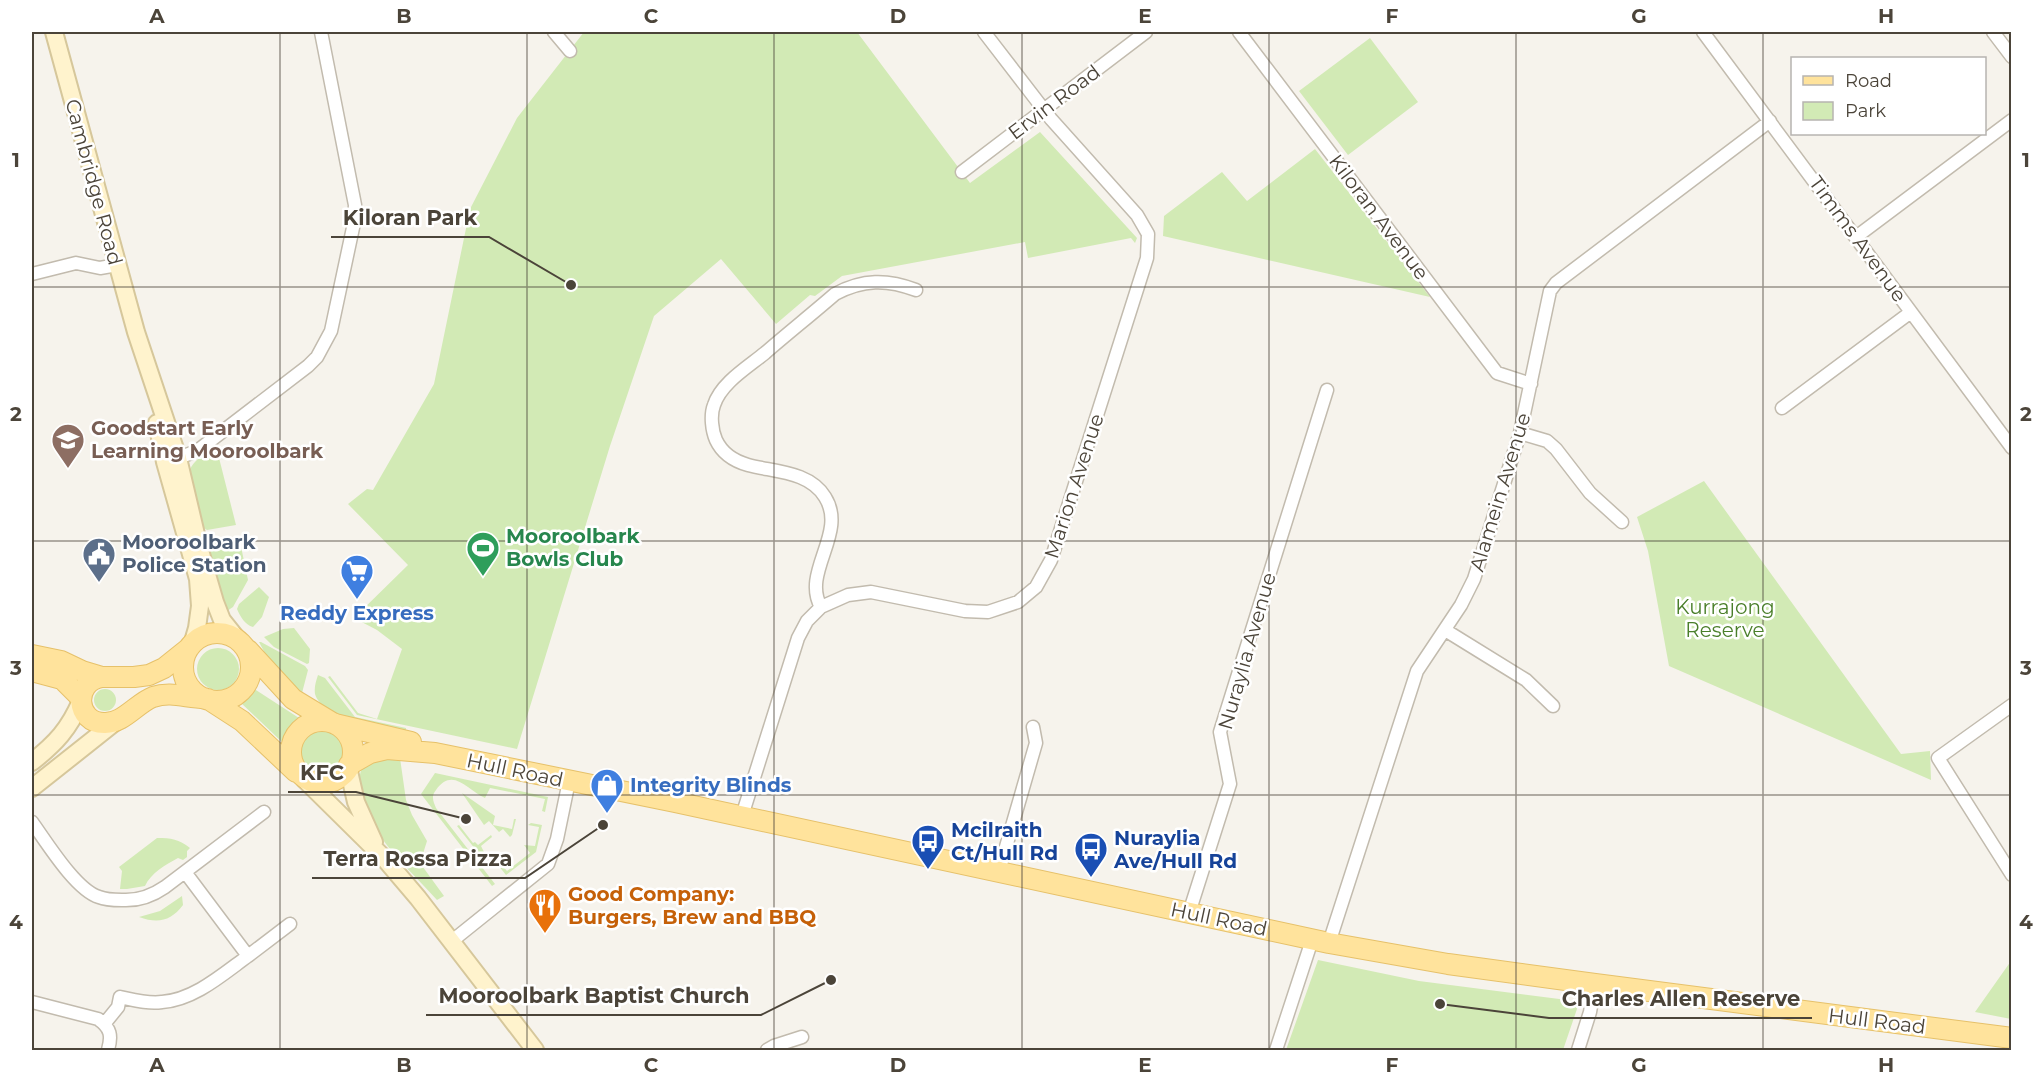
<svg xmlns="http://www.w3.org/2000/svg" width="2043" height="1082" font-family="Montserrat,sans-serif">
<style>
.green{fill:#d2eab5}
.lines{fill:none;stroke-linecap:round;stroke-linejoin:round}
.street-casing{stroke:#c2bbae;stroke-width:15}
.secondary-casing{stroke:#d6c79b;stroke-width:20}
.primary-casing{stroke:#e6c16a;stroke-width:22}
.street{stroke:#fff;stroke-width:12}
.secondary{stroke:#fff3cd;stroke-width:16}
.primary{stroke:#ffe39c;stroke-width:20}
.grid{fill:none;stroke:#4b4439;stroke-width:1.5;stroke-opacity:0.55}
.labels{text-anchor:middle;dominant-baseline:central;stroke-width:5;stroke-linejoin:round;paint-order:stroke}
.street-label{font-size:20px;fill:#4b4439;stroke:#fff}
.education-label{font-size:20px;font-weight:bold;fill:#785e54;stroke:#fff;text-anchor:start}
.leisure-label{font-size:20px;font-weight:bold;fill:#27864d;stroke:#fff;text-anchor:start}
.service-label{font-size:20px;font-weight:bold;fill:#4e5e75;stroke:#fff;text-anchor:start}
.park-label{font-size:20px;fill:#4a7f2a;stroke:#fff}
.shop-label{font-size:20px;font-weight:bold;fill:#366cbe;stroke:#fff}
.transit-label{font-size:20px;font-weight:bold;fill:#164399;stroke:#fff;text-anchor:start}
.food-label{font-size:20px;font-weight:bold;fill:#c56008;stroke:#fff;text-anchor:start}
.leader{fill:none;stroke:#4b4439;stroke-width:2}
.callout-dot{fill:#4b4439;stroke:#fff;stroke-width:2}
.callout-label{font-size:21px;text-anchor:middle;font-weight:bold;fill:#4b4439;stroke:#fff;stroke-width:5;stroke-linejoin:round;paint-order:stroke}
.neatline{fill:none;stroke:#4b4439;stroke-width:2}
.grid-label{font-size:20px;text-anchor:middle;font-weight:bold;fill:#4b4439}
</style>
<rect width="100%" height="100%" fill="#f6f3ec"/>
<path class="green" d="M584,32H857L970,183L1040,132L1137,238L1135,243L1131,238L1028,258L1025,242L842,276L815,296L810,295L776,324L721,259L654,316L610,446L517,749L357,715L328,677L330,676L358,713L377,719L402,649L377,630L354,618L408,565L348,504L367,489L373,490L434,384L470,209L517,118Z
M1370,38L1418,102L1348,155L1299,91Z
M1315,149L1430,297L1163,236L1164,216L1222,172L1247,201Z
M216,446L236,525L207,530L204,528L188,479C188,462 204,455 216,446Z
M1704,481L1901,754L1930,751L1931,780L1669,666L1648,551L1637,517Z
M239,537L248,580L233,607L227,611L207,544L209,542Z
M259,587L269,597L262,617L253,627C245,625 240,616 237,609L239,604Z
M294,628L310,649L309,663L307,664L274,647L264,637L283,629Z
M259,642H261L305,666L308,670L302,693L300,694L267,657Z
M197 669a21 21 0 1 1 42 0a21 21 0 1 1-42 0Z
M318,675L325,678L355,717L406,728V733C383,727 322,719 315,694C314,687 316,681 318,675Z
M253,688L299,718L288,728L282,742L240,702Z
M94 700a11 11 0 1 1 22 0a11 11 0 1 1-22 0Z
M301 751a21 21 0 1 1 42 0a21 21 0 1 1-42 0Z
M374,758H400L406,800L412,815L427,841L420,863L444,896L437,900C407,866 369,837 361,790C360,782 358,774 363,767C366,764 370,761 374,758Z
M435,773L548,797L545,812L542,811L545,799L490,788L485,798C468,791 453,766 436,790C431,796 433,801 436,808L495,884L492,886L421,794Z
M462,793L495,816L493,825L512,829L514,819H516L512,835L510,837L503,829L499,832L489,821L484,825Z
M531,823L542,825L536,852L506,875L498,865L500,863L507,871L530,853L524,845L535,846L539,827L528,825Z
M459,825L473,843L475,842L478,845L491,835L492,837L481,846L486,856L483,859L457,826Z
M157,838C171,838 179,839 190,848L187,851V857L183,860L178,858C165,865 151,873 145,886L127,889H120L122,871L119,867Z
M182,896L183,905C171,921 158,924 139,917L160,911Z
M1318,960L1419,981L1575,1001L1578,1002V1006L1563,1050H1286Z
M2011,961V1019L1975,1012Z"/>
<g class="lines">
<defs>
<path id="street" d="M554,32L570,51
M1239,32L1497,373L1531,384
M1703,32L2012,448
M1993,32L2012,57
M962,172L1146,32
M1856,237L2012,120
M32,274L76,263L100,268L117,265
M1782,408L1911,312
M1520,433L1547,441L1556,449L1590,493L1622,522
M178,458L197,451L308,366L317,357L331,331L354,223L355,205L321,32
M821,607C801,572 848,533 825,497C809,471 774,472 748,465C734,461 722,453 716,440C712,431 710,415 714,405C721,383 748,367 765,353C788,333 812,314 835,294C863,279 887,279 916,290
M1445,630L1526,680L1553,706
M2012,705L1938,758L2012,875
M742,816L798,638L807,621L821,607L848,595L871,592L965,611L988,612L1018,602L1036,587L1051,560L1147,258L1148,234L1137,215L1051,119L984,32
M32,822C47,843 76,890 99,897C106,900 115,900 122,900C138,901 152,896 165,887L264,812
M999,871L1036,743L1033,727
M1189,913L1230,784L1220,732L1327,390
M452,941L548,864L557,839L569,781
M1329,943L1417,671L1461,605L1474,579L1520,433L1550,291L1556,283L1770,121
M248,956L290,924
M32,1002L98,1019C111,1028 112,1036 108,1050
M105,1023L118,1007L120,997C134,1000 148,1004 162,1002C194,1000 223,974 248,956L185,872
M767,1050L774,1046L802,1037
M1276,1050L1312,940
M1578,1050L1590,1012L1595,984"/>
<path id="secondary" d="M54,32L136,332L178,458L199,547L215,602L222,620L238,640
M157,423L165,462L198,579L200,606L197,628L192,645
M32,762C56,743 69,729 81,701
M348,767L356,802L374,842
M304,779L384,858L418,898L535,1050
M32,788L119,719"/>
<path id="primary" d="M183 667a34 34 0 1 1 68 0a34 34 0 1 1-68 0Z
M248,650L293,699L331,722
M32,655L61,661L82,671L102,677H134L149,675L164,668L189,648
M32,671L62,679L81,698
M102,677C72,682 76,723 104,723C123,724 137,703 153,697C171,691 187,698 204,698
M208,699L242,721L296,772
M291 752a31 31 0 1 1 62 0a31 31 0 1 1-62 0Z
M335,724L411,742
M349,765L370,753L387,749L435,753L675,802L1329,943L1448,964L1595,984L2012,1038"/>
</defs>
<use href="#street" class="street-casing"/>
<use href="#secondary" class="secondary-casing"/>
<use href="#primary" class="primary-casing"/>
<use href="#street" class="street"/>
<use href="#secondary" class="secondary"/>
<use href="#primary" class="primary"/>
</g>
<path class="grid" d="M280,32V1050M527,32V1050M774,32V1050M1022,32V1050M1269,32V1050M1516,32V1050M1763,32V1050M32,287H2012M32,541H2012M32,795H2012"/>
<defs>
<symbol id="school-pin" viewBox="-11 -11 22 30"><path d="M0 17L-7.5 6A9.5 9.5 0 1 1 7.5 6Z" fill="#8d6e63" stroke="#fff"/><path d="M0-5L7-2L0 1L-7-2ZM-4 1L0 2.5L4 1V4Q0 6-4 4Z" fill="#fff"/></symbol>
<symbol id="stadium-pin" viewBox="-11 -11 22 30"><path d="M0 17L-7.5 6A9.5 9.5 0 1 1 7.5 6Z" fill="#2e9e5b" stroke="#fff"/><path d="M0-5a6.5 5 0 1 0 0 10a6.5 5 0 1 0 0-10ZM-3.5-1.8h7v3.6h-7Z" fill="#fff"/></symbol>
<symbol id="civic-pin" viewBox="-11 -11 22 30"><path d="M0 17L-7.5 6A9.5 9.5 0 1 1 7.5 6Z" fill="#5c6f8a" stroke="#fff"/><path d="M-.6-6.5H3V-4.5H.6V-3L4-1V1h2V6H-6V1h2V-1L-.6-3ZM-1.2 2.5V6h2.4V2.5Z" fill="#fff"/></symbol>
<symbol id="supermarket-pin" viewBox="-11 -11 22 30"><path d="M0 17L-7.5 6A9.5 9.5 0 1 1 7.5 6Z" fill="#3f7fe0" stroke="#fff"/><path d="M-6-5.5h2.5l.6 2H6L4.5 2H-2.5L-4.4-4H-6ZM-1.5 3.2a1.3 1.3 0 1 0 .1 0ZM3 3.2a1.3 1.3 0 1 0 .1 0Z" fill="#fff"/></symbol>
<symbol id="shop-pin" viewBox="-11 -11 22 30"><path d="M0 17L-7.5 6A9.5 9.5 0 1 1 7.5 6Z" fill="#3f7fe0" stroke="#fff"/><path d="M-5-2.5h2.3a2.7 3.5 0 0 1 5.4 0H5L5.5 6h-11ZM-1.5-2.5h3a1.5 2.3 0 0 0-3 0Z" fill="#fff"/></symbol>
<symbol id="bus-pin" viewBox="-11 -11 22 30"><path d="M0 17L-7.5 6A9.5 9.5 0 1 1 7.5 6Z" fill="#1a4fb4" stroke="#fff"/><path d="M-5-6H5V4H4V6H2V4H-2V6H-4V4H-5ZM-3.5-4V0h7V-4ZM-3.5 1.2v1.5H-2V1.2ZM2 1.2v1.5H3.5V1.2Z" fill="#fff"/></symbol>
<symbol id="restaurant-pin" viewBox="-11 -11 22 30"><path d="M0 17L-7.5 6A9.5 9.5 0 1 1 7.5 6Z" fill="#e8710a" stroke="#fff"/><path d="M-5-6h1v4h1v-4h1v4h1v-4h1v5L-1.5 .5V6h-2V.5L-5-1ZM5-6V6H3V1.5H1.5Q1.5-4 5-6Z" fill="#fff"/></symbol>
</defs>
<g fill-rule="evenodd">
<use href="#school-pin" x="49" y="421" width="38" height="52"/>
<use href="#stadium-pin" x="464" y="529" width="38" height="52"/>
<use href="#civic-pin" x="80" y="535" width="38" height="52"/>
<use href="#supermarket-pin" x="338" y="552" width="38" height="52"/>
<use href="#shop-pin" x="588" y="766" width="38" height="52"/>
<use href="#bus-pin" x="909" y="822" width="38" height="52"/>
<use href="#bus-pin" x="1072" y="830" width="38" height="52"/>
<use href="#restaurant-pin" x="526" y="886" width="38" height="52"/>
</g>
<g class="labels">
<g class="street-label">
<text transform="translate(1054 102) rotate(-37)">Ervin Road</text>
<text transform="translate(94 182) rotate(75)">Cambridge Road</text>
<text transform="translate(1379 217) rotate(53)">Kiloran Avenue</text>
<text transform="translate(1858 239) rotate(54)">Timms Avenue</text>
<text transform="translate(1074 486) rotate(-72)">Marion Avenue</text>
<text transform="translate(1500 492) rotate(-73)">Alamein Avenue</text>
<text transform="translate(1247 651) rotate(-74)">Nuraylia Avenue</text>
<text transform="translate(515 770) rotate(12)">Hull Road</text>
<text transform="translate(1219 919) rotate(12)">Hull Road</text>
<text transform="translate(1877 1021) rotate(7)">Hull Road</text>
</g>
<g class="education-label">
<text x="91" y="428">Goodstart Early<tspan x="91" dy="23">Learning Mooroolbark</tspan></text>
</g>
<g class="leisure-label">
<text x="506" y="536">Mooroolbark<tspan x="506" dy="23">Bowls Club</tspan></text>
</g>
<g class="service-label">
<text x="122" y="542">Mooroolbark<tspan x="122" dy="23">Police Station</tspan></text>
</g>
<g class="park-label">
<text x="1725" y="607">Kurrajong<tspan x="1725" dy="23">Reserve</tspan></text>
</g>
<g class="shop-label">
<text x="357" y="613">Reddy Express</text>
<text x="630" y="785" text-anchor="start">Integrity Blinds</text>
</g>
<g class="transit-label">
<text x="951" y="830">Mcilraith<tspan x="951" dy="23">Ct/Hull Rd</tspan></text>
<text x="1114" y="838">Nuraylia<tspan x="1114" dy="23">Ave/Hull Rd</tspan></text>
</g>
<g class="food-label">
<text x="568" y="894">Good Company:<tspan x="568" dy="23">Burgers, Brew and BBQ</tspan></text>
</g>
</g>
<path class="leader" d="M571 285L489 237H331M466 819L356 792H288M603 825L525 878H312M831 980L761 1015H426M1440 1004L1549 1018H1812"/>
<g class="callout-dot">
<circle cx="571" cy="285" r="6"/>
<circle cx="466" cy="819" r="6"/>
<circle cx="603" cy="825" r="6"/>
<circle cx="831" cy="980" r="6"/>
<circle cx="1440" cy="1004" r="6"/>
</g>
<g class="callout-label">
<text x="410" y="225">Kiloran Park</text>
<text x="322" y="780">KFC</text>
<text x="418" y="866">Terra Rossa Pizza</text>
<text x="594" y="1003">Mooroolbark Baptist Church</text>
<text x="1681" y="1006">Charles Allen Reserve</text>
</g>
<rect width="2043" height="1082" fill="none" stroke="#ffffff" stroke-width="66"/>
<rect x="1791" y="57" width="195" height="78" fill="#ffffff" stroke="#b7b4b0" stroke-width="1.5"/>
<rect x="1803" y="76" width="30" height="9" fill="#ffe39c" stroke="#b7b4b0" stroke-width="1.5"/>
<text x="1845" y="87" font-size="18" fill="#4b4439">Road</text>
<rect x="1803" y="102" width="30" height="18" fill="#d2eab5" stroke="#b7b4b0" stroke-width="1.5"/>
<text x="1845" y="117" font-size="18" fill="#4b4439">Park</text>
<rect x="33" y="33" width="1977" height="1016" class="neatline"/>
<g class="grid-label">
<text x="157" y="23">A</text>
<text x="404" y="23">B</text>
<text x="651" y="23">C</text>
<text x="898" y="23">D</text>
<text x="1145" y="23">E</text>
<text x="1392" y="23">F</text>
<text x="1639" y="23">G</text>
<text x="1886" y="23">H</text>
<text x="16" y="167">1</text>
<text x="2026" y="167">1</text>
<text x="16" y="421">2</text>
<text x="2026" y="421">2</text>
<text x="16" y="675">3</text>
<text x="2026" y="675">3</text>
<text x="16" y="929">4</text>
<text x="2026" y="929">4</text>
<text x="157" y="1072">A</text>
<text x="404" y="1072">B</text>
<text x="651" y="1072">C</text>
<text x="898" y="1072">D</text>
<text x="1145" y="1072">E</text>
<text x="1392" y="1072">F</text>
<text x="1639" y="1072">G</text>
<text x="1886" y="1072">H</text>
</g>
</svg>
